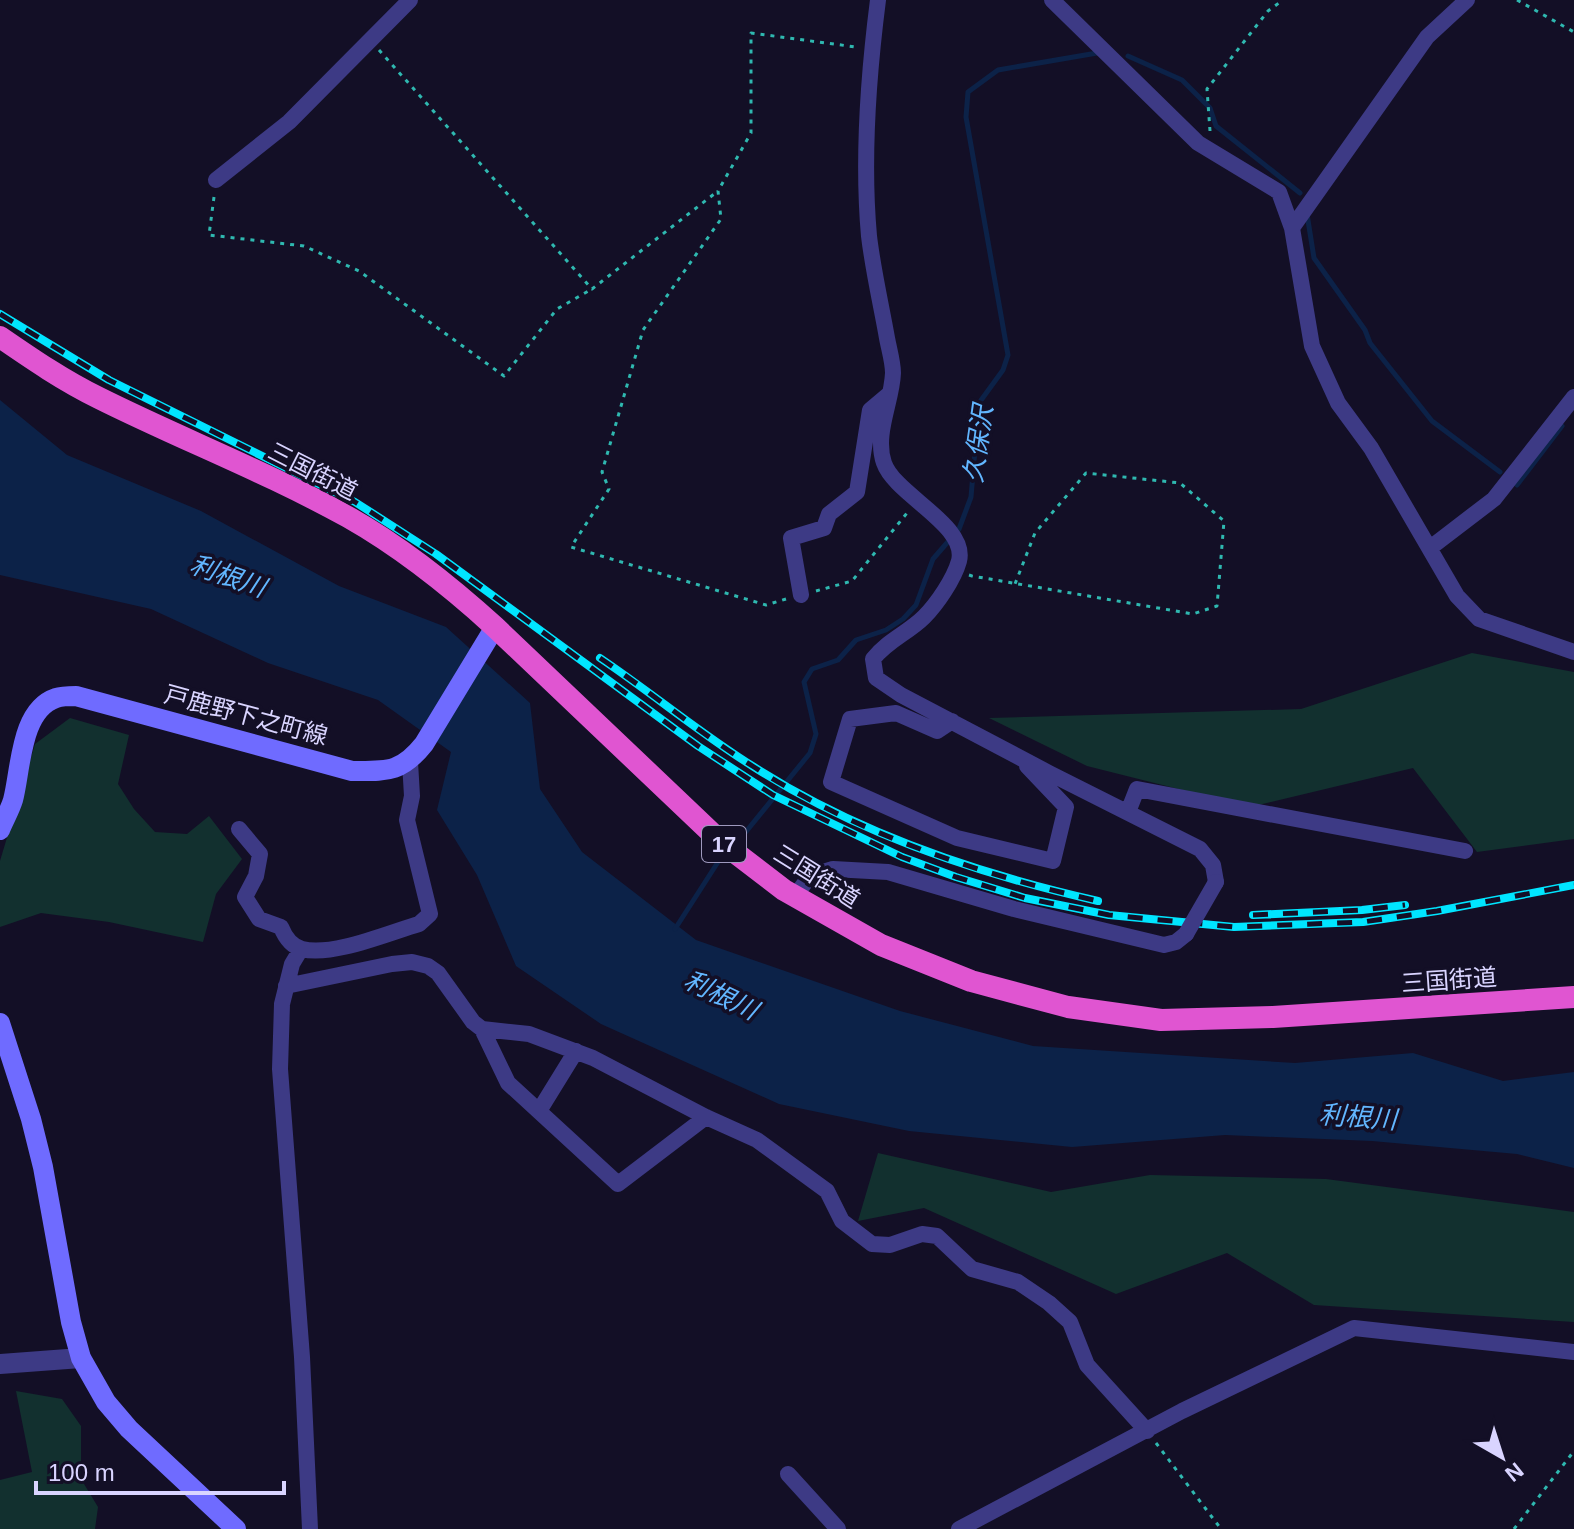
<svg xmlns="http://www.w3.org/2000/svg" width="1574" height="1529" font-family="Arial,'Noto Sans JP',sans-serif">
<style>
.green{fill:#12302f}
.water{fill:#0c2248}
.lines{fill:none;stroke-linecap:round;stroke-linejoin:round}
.stream{stroke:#0c2248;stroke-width:5}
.path{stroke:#2fb8b0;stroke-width:3;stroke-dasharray:4 6;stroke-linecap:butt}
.minor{stroke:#3d3a85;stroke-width:16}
.tertiary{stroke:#3d3a85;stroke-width:20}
.secondary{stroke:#6f6bff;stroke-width:20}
.trunk{stroke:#e055d1;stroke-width:22}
.rail-casing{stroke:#00e5ff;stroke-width:8}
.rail{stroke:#130f26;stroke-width:5;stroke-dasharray:15;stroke-linecap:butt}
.minor-bridge{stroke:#3d3a85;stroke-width:16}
.labels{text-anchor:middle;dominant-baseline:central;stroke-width:7;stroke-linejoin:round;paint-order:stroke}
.shield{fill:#130f26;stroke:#9e99be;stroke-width:2}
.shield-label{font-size:22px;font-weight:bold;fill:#d9d4ff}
.street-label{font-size:24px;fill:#d9d4ff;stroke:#130f26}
.water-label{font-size:26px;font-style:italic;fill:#62b6ff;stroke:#130f26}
</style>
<rect width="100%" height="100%" fill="#130f26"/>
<path class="green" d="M1472,653L1574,672V839L1477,852L1413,768L1250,807L1087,766L989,718L1301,709Z
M70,718L129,735L118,784L134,809L155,832L187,834L209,816L242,859L216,894L203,942L109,922L41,913L0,927V861L35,744Z
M878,1153L1051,1192L1150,1175L1326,1179L1574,1212V1322L1314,1305L1227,1253L1116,1294L924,1208L858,1221Z
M16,1391L62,1399L81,1426V1479L98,1507L95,1529H0V1480L32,1472Z"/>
<path class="water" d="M0,400L67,455L201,511L339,586L446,627L530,703L540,789L582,852L696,940L900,1011L1033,1046L1295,1063L1413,1053L1503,1081L1574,1072V1168L1517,1154L1372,1141L1225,1135L1072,1147L909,1131L779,1104L601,1024L516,966L477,875L437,810L451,752L378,700L268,663L151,609L0,575Z"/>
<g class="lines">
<path class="stream" d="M1128,56L1182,80L1210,108L1216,126L1300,193
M1307,214L1314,258L1365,330L1370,343L1432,421L1500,472
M1517,485L1562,426
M740,839L810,753L816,734L804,682L812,669L838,660L856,640L886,630L903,619L916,605L933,559L959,529L971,497L979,403L1003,370L1008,355L966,117L968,92L998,70L1097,53
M675,929L718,862"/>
<path class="path" d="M1517,0L1574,32
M379,50L592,289L718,191
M1210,131L1207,89L1268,11L1283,0
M214,197L209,235L304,246L359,271L504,376L557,309L592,289
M969,575L972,576L1193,614L1217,606L1224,521L1180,483L1086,473L1035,533L1015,584
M816,591L852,581L907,513
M786,599L766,605L571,547L609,489L602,472L643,330L721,219L718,191L751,133V33L856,47
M1156,1443L1221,1529
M1514,1529L1574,1451"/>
<path class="minor" d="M878,0C868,78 862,158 869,236C873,270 881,304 887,338C889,349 893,362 893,373C892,402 874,434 884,463C895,495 968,525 959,561C954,579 937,604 924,617C908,633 888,640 873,659L876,678L901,695L1049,773L1200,849L1213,865L1216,882
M1052,0L1198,143L1279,192L1292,228L1312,346L1338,403L1371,448L1457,596L1479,619L1574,652
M216,180L289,122L410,0
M1292,228L1427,37L1467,0
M1430,548L1494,499L1574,397
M801,595L791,538L824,528L829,514L857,492L870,410L889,394
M952,721L937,731L896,713L850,719L831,782L957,838L1053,861L1066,807L1027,766
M1128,812L1137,789L1465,851
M239,829L260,854L256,876L245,897L259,919L281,927C285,937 291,946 302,949C332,957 388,933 419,924L430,914L407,820L412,796L410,762
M795,896L810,876L833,869L888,872L1014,909L1164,945L1176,942L1186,934
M301,949L292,964L282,1004L280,1069L302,1357L310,1529
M286,986L392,964L412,962L428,966L438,973L473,1022L482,1029L529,1034L593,1058L706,1117L757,1140L827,1191L842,1221L872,1244L890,1245L922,1234L937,1236L972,1269L1018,1282L1049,1303L1070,1322L1087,1365L1147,1431
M482,1029L508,1083L618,1184L706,1117
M539,1111L576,1051
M788,1474L838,1529
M959,1529L1182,1411L1354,1328L1574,1352"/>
<path class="tertiary" d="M0,1364L81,1358"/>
<path class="secondary" d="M0,830C4,820 10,810 13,800C21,770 20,710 56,698C62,696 70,696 76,696L352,771C387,771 401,773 424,744L495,627
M0,1023L31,1119L43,1167L71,1322L81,1358L106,1402L129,1429L236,1529"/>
<path class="trunk" d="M0,337C32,359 64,381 99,398C181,439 267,472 348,517C401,547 450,586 495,627L720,841L784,890L881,945L971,981L1068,1007L1161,1020L1273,1017L1574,997"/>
<defs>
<path id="rail" d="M0,314L109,380L355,502L436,554L698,746L773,795L902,857L956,877L1025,898L1109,915L1234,927L1363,922L1437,911L1574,885
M600,658C652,693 701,734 754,767C858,834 978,874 1098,901
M1253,915L1362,910L1405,905"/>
</defs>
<use href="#rail" class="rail-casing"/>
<use href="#rail" class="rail"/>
<path class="minor-bridge" d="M1186,934L1216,882"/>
</g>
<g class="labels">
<rect class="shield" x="702" y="826" width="44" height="36" rx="6"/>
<g class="shield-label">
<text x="724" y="844">17</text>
</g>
<g class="street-label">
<text transform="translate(313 471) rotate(27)">三国街道</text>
<text transform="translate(246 715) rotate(15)">戸鹿野下之町線</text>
<text transform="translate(817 876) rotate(32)">三国街道</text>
<text transform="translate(1449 980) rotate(-4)">三国街道</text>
</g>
<g class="water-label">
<text transform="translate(978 444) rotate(-82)">久保沢</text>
<text transform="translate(228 576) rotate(19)">利根川</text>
<text transform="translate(721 995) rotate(26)">利根川</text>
<text transform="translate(1358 1117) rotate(4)">利根川</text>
</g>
</g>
<g transform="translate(1502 1457) rotate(141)" stroke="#130f26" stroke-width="6" paint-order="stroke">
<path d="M0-6L14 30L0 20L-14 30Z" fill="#d9d4ff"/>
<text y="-12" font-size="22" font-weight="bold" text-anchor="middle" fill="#d9d4ff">N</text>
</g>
<path d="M36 1481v12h248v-12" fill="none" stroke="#d9d4ff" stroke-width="4"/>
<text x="48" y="1481" font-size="24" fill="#d9d4ff" stroke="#130f26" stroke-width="6" paint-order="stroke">100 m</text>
</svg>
